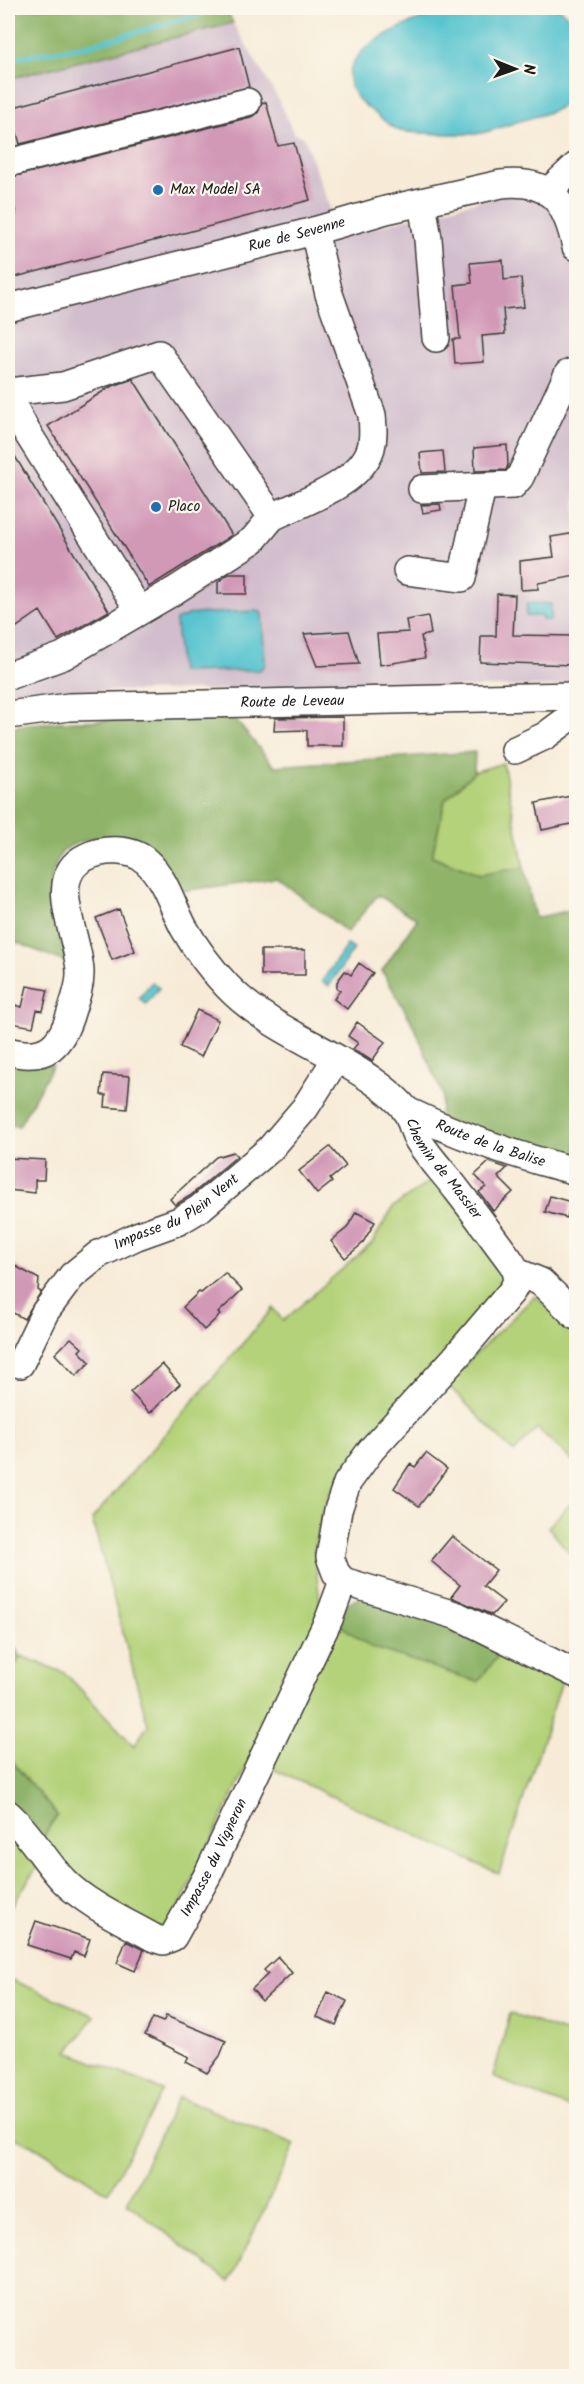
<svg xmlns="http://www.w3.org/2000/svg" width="584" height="2384" font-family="Kalam,sans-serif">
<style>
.industrial{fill:#d1bdcc}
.green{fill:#b4d279;stroke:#68774a;stroke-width:1.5}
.forest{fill:#8fb469;stroke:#566842;stroke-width:1.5}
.water{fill:#58c4cf;stroke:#3a7076;stroke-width:1.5}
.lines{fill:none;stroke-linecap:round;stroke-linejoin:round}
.stream{stroke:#58c4cf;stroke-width:5}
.building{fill:#d299b7}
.minor-casing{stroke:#3d3b38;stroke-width:30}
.minor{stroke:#fff;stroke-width:27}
.poi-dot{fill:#1f6fb2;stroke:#fbf7ec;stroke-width:2}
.labels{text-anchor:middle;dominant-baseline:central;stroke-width:4.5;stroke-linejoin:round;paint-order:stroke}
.poi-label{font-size:15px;fill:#1c1c1c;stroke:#fbf7ec;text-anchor:start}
.street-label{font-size:15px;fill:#1c1c1c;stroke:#fbf7ec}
</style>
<rect width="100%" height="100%" fill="#fbf7ec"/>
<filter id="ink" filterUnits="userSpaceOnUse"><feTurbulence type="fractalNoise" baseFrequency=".0167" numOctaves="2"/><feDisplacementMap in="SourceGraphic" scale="12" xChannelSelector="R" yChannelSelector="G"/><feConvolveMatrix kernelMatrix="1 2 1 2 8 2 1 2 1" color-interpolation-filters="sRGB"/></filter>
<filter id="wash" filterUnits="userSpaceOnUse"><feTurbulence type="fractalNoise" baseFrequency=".008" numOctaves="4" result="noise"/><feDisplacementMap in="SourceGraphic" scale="24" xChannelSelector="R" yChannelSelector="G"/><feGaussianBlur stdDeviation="1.35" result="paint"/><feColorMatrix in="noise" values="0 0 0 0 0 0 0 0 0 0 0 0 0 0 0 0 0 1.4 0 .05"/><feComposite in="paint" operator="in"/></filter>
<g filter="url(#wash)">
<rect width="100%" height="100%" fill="#f7ebd7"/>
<path class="industrial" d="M233,23L278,99L294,134L304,137L340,236L576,176V686L32,692L8,703V79Z"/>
<path class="green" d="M503,763L524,867L479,875L432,856L445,800L474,772Z
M436,1177L500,1257L507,1282L331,1490L321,1518L314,1549L321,1612L169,1928L155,1926L76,1884L41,1841L57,1815L8,1757V1677L21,1656L65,1673L134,1746L148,1725L92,1519L273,1308L283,1321L372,1243L393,1207Z
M535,1296L576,1332V1464L537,1428L514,1453L446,1383Z
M576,1498V1561L548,1527Z
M337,1623L506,1645L563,1678L499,1874L266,1766Z
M8,1822L39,1864L8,1912Z
M8,1978L95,2016L68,2052L163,2090L108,2193L38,2148L8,2135Z
M510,2013L576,2036V2111L493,2077Z
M178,2097L295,2144L230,2282L127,2203Z"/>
<path class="forest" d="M8,8H226L233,23L8,79Z
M234,718L274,766L475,752L474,772L445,800L432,856L479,875L524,867L535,918L576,909V1163L439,1119L443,1096L414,1026L382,971L417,919L378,895L347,932L277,878L182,891C176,882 169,868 161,861C157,858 111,838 106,838C93,837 68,843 60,855C40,888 59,934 72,965L8,939V729L26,724L78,721Z
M8,1060L53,1065L19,1126L8,1125Z
M363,1597L506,1645L478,1682L371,1647L337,1623L349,1602Z
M8,1640L21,1656L8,1677Z
M8,1757L57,1815L41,1841L8,1806Z"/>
<path class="water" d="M462,8H560L572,22L576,35V93C565,111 539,115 520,121C506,125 490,132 476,134C464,134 406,134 398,130C389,126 380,117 372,111C299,58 419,15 462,8Z
M527,603L551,604V620H542V616H526Z
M259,611L262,614L265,664L260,670L180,672L176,620L191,614Z
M347,945L354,949L329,986L322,981Z
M152,982L159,988L146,1004L139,998Z"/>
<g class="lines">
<path class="stream" d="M8,56L14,58L86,46L223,8"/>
</g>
<g id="blocks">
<path class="building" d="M239,47L249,87L20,144L10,108Z
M266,102L278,146L294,143L310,200L8,279V217L16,215L8,178L251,117L258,113L262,103Z
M503,260L504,280L521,278L524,307L503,309L505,334L482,336L484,362L455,364L453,339H460L455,285L472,283L470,263Z
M133,379L232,535L149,587L48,426L110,387Z
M8,445L109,611L58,640L40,611L8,633Z
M507,445L508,465L506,470L475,471L474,448Z
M443,451L445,472L422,473L420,453Z
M440,504L441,510L423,513L421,505Z
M576,533V576L538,583V589L521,590L520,561L554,557L551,537Z
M229,574H247V594H218V582Z
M497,594L515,595L513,635L576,636V665L480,662L481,636H496Z
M428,616L431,634L421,636L425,658L380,665L377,634L408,632L406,620Z
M349,631L359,664L317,666L304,634Z
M343,717V746H307V730L274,731L275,718Z
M576,795V823L542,830L536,803Z
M119,909L135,951L112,960L96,918Z
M261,950H305V975H261Z
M359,963L373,973L347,1009L334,999L340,990L337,988V982L345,971L351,975Z
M27,986L48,990L43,1011L37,1010L33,1027L11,1023L15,1005L22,1007Z
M197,1010L218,1020L201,1057L180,1047Z
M357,1022L385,1042L372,1061L353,1049L358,1043L348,1036Z
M103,1074L130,1076L127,1109L105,1107L106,1095H101Z
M330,1147L346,1166L330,1179L332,1182L317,1194L299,1171Z
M233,1152L237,1156L190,1196L175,1205L170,1199L216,1157Z
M8,1158L45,1160L44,1180H35V1193L8,1190Z
M489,1162L507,1168L498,1177L513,1192L493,1211L479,1192L486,1187L475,1175Z
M550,1196L571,1202L567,1218L545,1212Z
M356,1212L375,1222L362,1244L345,1258L331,1241L347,1228Z
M8,1262L39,1279L38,1290L41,1292L24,1319L8,1310Z
M225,1273L242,1290L218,1313L220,1315L204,1330L183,1307L199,1292L201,1293Z
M71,1338L82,1348L79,1351L90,1362L76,1376L55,1354Z
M162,1364L180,1384L150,1413L130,1392Z
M426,1453L447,1469L419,1506L394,1488L410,1464L415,1467Z
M452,1536L496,1570L483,1586L504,1602L492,1615L451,1597L460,1585L431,1561Z
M36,1921L90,1939L84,1956L74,1952L71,1959L27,1945Z
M126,1941L144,1950L135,1971L117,1963Z
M278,1957L292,1973L262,2001L252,1989L268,1974L264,1970Z
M328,1992L347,2001L336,2025L317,2017Z
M166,2016L226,2041L220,2056L207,2073L186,2062L189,2057L145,2035L153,2018L163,2022Z"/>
</g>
</g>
<g filter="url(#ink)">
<use href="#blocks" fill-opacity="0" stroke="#3d3b38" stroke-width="1.5"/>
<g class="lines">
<defs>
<g id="minor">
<path d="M8,163L247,102"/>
<path d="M548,192L576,166"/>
<path d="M422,202L428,239L436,338"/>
<path id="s1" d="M8,308L314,231L386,210L501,184C551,179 566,201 576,247"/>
<path d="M8,392L63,386L159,354L272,517C303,502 360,484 371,448C374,437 373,427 372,415L329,294L314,231"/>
<path d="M8,396L25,429L139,610"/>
<path d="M422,489L513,485L520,477L568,374L576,371"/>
<path d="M407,571L462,578L482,487"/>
<path d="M8,676L63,656L174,591L253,540L272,517"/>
<path id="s2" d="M8,715L69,707L576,696"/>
<path d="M515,750L545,736L576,713"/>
<path id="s3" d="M8,1051C47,1062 62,1045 72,1009C76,997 80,986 80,974C81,940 43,877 86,857C103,848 131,848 146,861C166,879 172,906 184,928C196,949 211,969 227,986C267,1028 325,1047 372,1080C382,1087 398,1100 406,1110C412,1120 413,1134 420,1143C431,1160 445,1174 457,1190C475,1213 493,1238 511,1262C519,1274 519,1279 512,1291L455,1358L371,1450L347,1483L338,1510L330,1557L336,1573L343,1581L458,1616L576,1674"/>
<path id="s4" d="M405,1110C461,1137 516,1156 576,1171"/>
<path d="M519,1273L541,1282L576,1316"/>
<path id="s5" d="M20,1364L45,1312L72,1276L99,1254L137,1236L179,1221L199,1209L270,1149L305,1108L336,1059"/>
<path id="s6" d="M8,1814C30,1833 44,1860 64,1881C86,1904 126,1922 154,1938L163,1941L173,1937L207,1876L329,1619L343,1581"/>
</g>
</defs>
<use href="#minor" class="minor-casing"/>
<use href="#minor" class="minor"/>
</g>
</g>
<g class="poi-dot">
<circle cx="158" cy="190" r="6"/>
<circle cx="156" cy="507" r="6"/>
</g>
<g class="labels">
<g class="poi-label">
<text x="170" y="190">Max Model SA</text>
<text x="168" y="507">Placo</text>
</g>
<g class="street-label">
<text stroke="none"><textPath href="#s1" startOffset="298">Rue de Sevenne</textPath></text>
<text stroke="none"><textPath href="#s2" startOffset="285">Route de Leveau</textPath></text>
<text stroke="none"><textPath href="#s4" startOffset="92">Route de la Balise</textPath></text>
<text stroke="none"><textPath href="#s3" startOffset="754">Chemin de Massier</textPath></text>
<text stroke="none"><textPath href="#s5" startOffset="226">Impasse du Plein Vent</textPath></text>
<text stroke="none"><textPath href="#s6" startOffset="304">Impasse du Vigneron</textPath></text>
</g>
</g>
<rect width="584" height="2384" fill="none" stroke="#fbf7ec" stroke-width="30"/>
<g transform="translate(515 69) rotate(91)" stroke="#fbf7ec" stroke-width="4.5" paint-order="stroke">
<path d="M0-4.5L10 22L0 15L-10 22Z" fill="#1c1c1c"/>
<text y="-9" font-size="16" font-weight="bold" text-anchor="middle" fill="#1c1c1c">N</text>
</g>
</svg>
